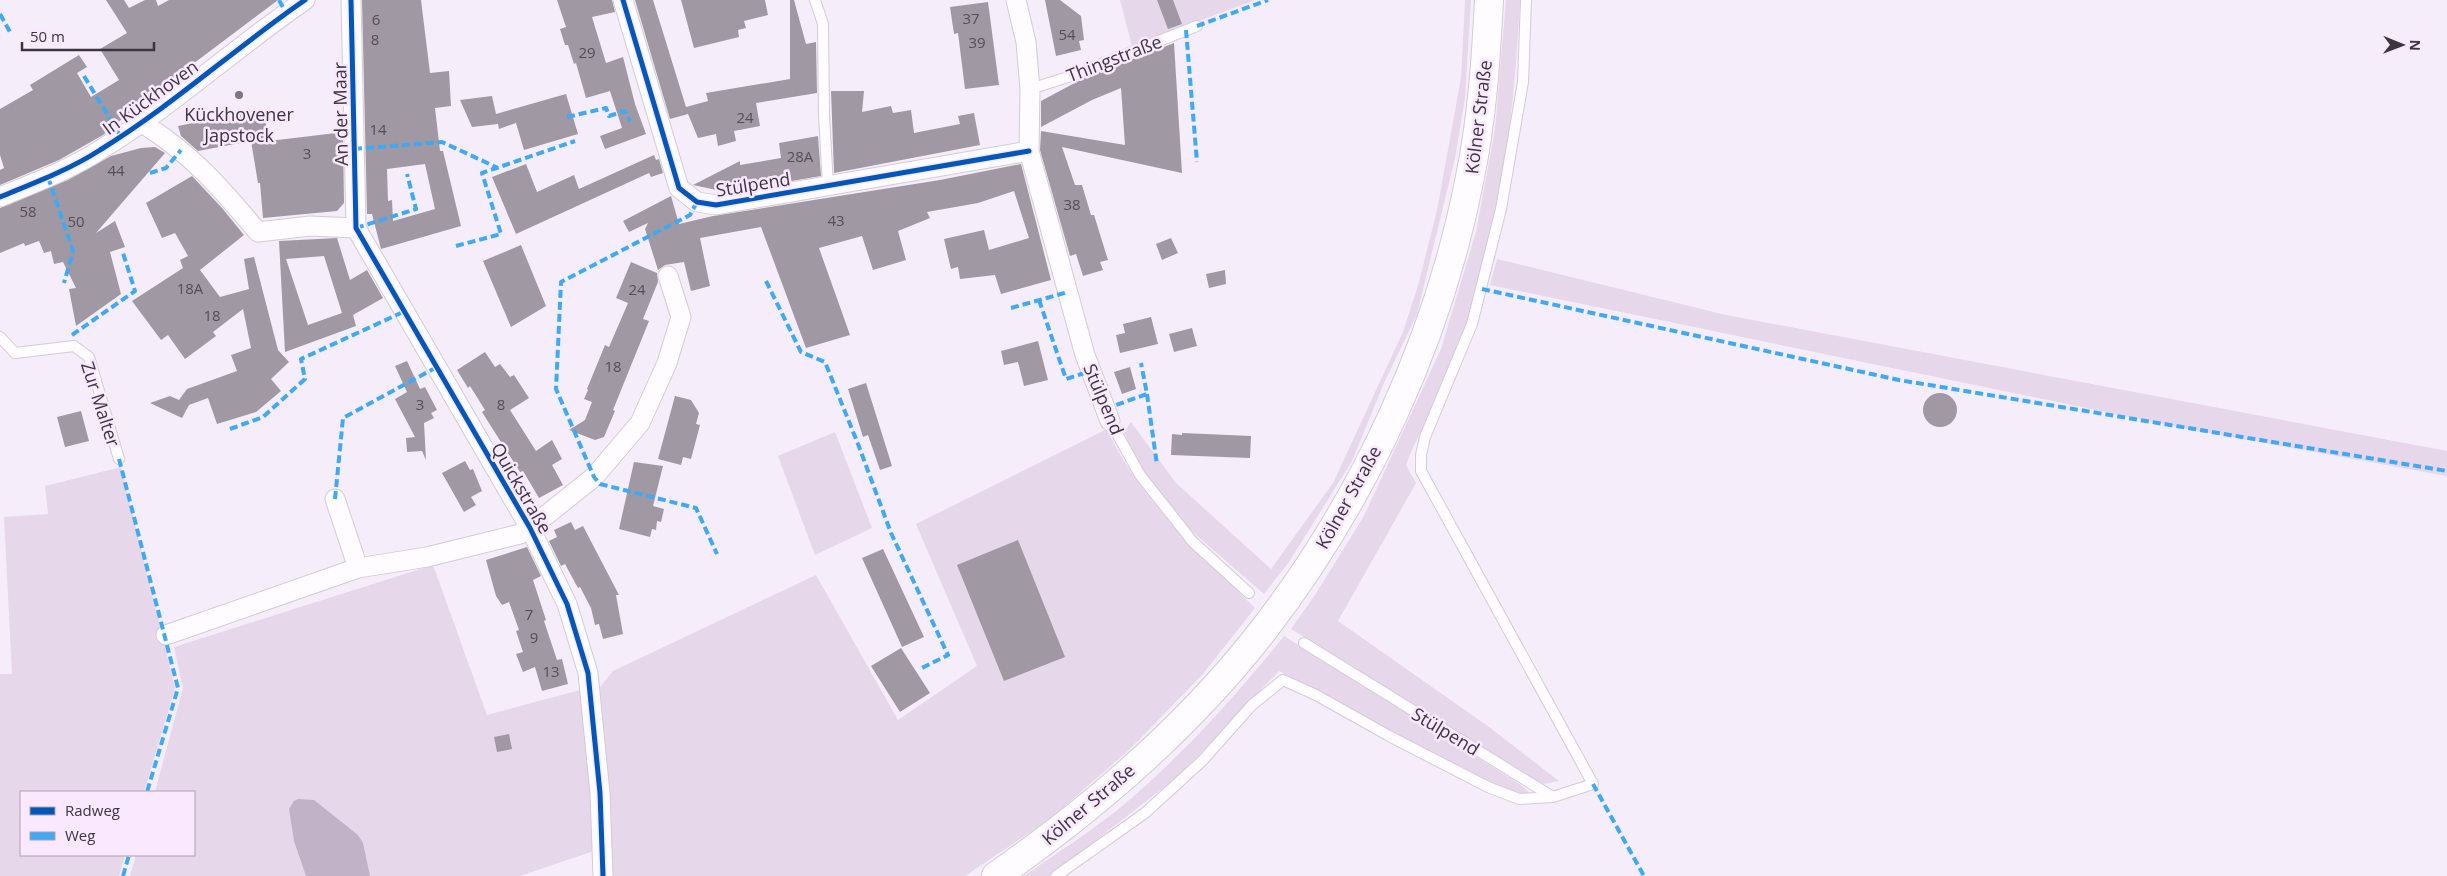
<svg xmlns="http://www.w3.org/2000/svg" width="2447" height="876" font-family="'Open Sans',sans-serif">
<style>
.green{fill:#e6d7eb}
.water{fill:#c2b2c8}
.building{fill:#a098a3;fill-rule:evenodd}
.lines{fill:none;stroke-linecap:round;stroke-linejoin:round}
.service-casing{stroke:#d3cbd6;stroke-width:12}
.minor-casing{stroke:#d3cbd6;stroke-width:21}
.secondary-casing{stroke:#d3cbd6;stroke-width:30}
.service{stroke:#fefcfe;stroke-width:10}
.minor{stroke:#fefcfe;stroke-width:19}
.secondary{stroke:#fefcfe;stroke-width:28}
.quiet{stroke:#3fa9f5;stroke-width:4;stroke-dasharray:8 4;stroke-linecap:butt}
.cycleway-casing{stroke:#f9e8ff;stroke-width:8}
.cycleway{stroke:#0057b8;stroke-width:5}
.poi-dot{fill:#7d7580;stroke:#f9e8ff;stroke-width:2}
.labels{text-anchor:middle;dominant-baseline:central;stroke-width:5;stroke-linejoin:round;paint-order:stroke}
.number-label{font-size:15px;fill:#554e57}
.street-label{font-size:18px;fill:#3c353e;stroke:#f9e8ff}
.poi-label{font-size:18px;fill:#3c353e;stroke:#f9e8ff}
</style>
<rect width="100%" height="100%" fill="#f6edfa"/>
<path class="green" d="M1120,0H1255L1132,46Z
M1465,0H1471L1465,98L1455,158L1417,314L1384,383L1352,461L1289,562L1264,594L1180,521L1136,459L1124,432L1131,422L1176,483L1271,569L1333,483L1403,332L1419,282L1437,210L1461,78Z
M1506,0H1520C1514,123 1498,249 1454,365C1441,400 1419,429 1406,465L1416,483L1338,621L1489,727L1559,781L1543,784L1291,629L1315,595L1364,516L1441,349L1476,232L1495,129Z
M1497,259L1726,315L2447,451V476L2193,430L1490,285Z
M1107,429C1137,497 1203,557 1255,608L1203,674L1130,749L1050,819L965,876H608L599,702L600,687L613,671L816,575L898,720L977,666L916,524Z
M835,432L872,528L815,555L778,456Z
M121,467L175,688L144,792H21V855H125L119,876H0V674H12L4,517L48,514L45,486Z
M433,565L487,715L584,689L597,850L520,876H130L136,855H194V792H155L183,688L174,647Z
M1284,636L1521,785L1532,795L1521,796L1478,779L1279,671L1181,774L1050,876H1024C1058,852 1095,829 1127,802C1185,752 1236,696 1284,636Z"/>
<path class="water" d="M298,799L314,800L358,835L363,843L370,876H306L294,841L289,809L294,801Z"/>
<path class="building" d="M106,0H124L129,8L145,0H156L158,6L169,0H278L141,103L103,135L59,160L0,185V170L4,168L0,155V109L33,90L30,85L79,55L87,67L77,73L91,97L119,80L100,49L127,33Z
M362,0H421L430,73L449,71L451,106L435,108L440,151H443L461,226L381,249L372,214H367ZM425,164L435,209L393,221L392,200L388,201L387,169Z
M557,0H612L615,12L592,17L606,63L623,57L635,104L646,134L605,149L600,136L622,128L610,91L586,98L576,63L574,64L568,45H565L560,29L566,27Z
M635,0H653L686,107L708,101L706,93L790,79V0H794L806,44L816,42L817,93L756,103L760,126L734,131L736,141L718,146L716,134L698,138L686,109L688,114L670,119Z
M681,0H765L768,15L744,21L746,28L738,30L739,37L694,48Z
M1045,0H1060L1081,16L1084,40L1079,41L1081,50L1056,56Z
M1157,0H1173L1182,24L1168,29Z
M988,2L999,85L965,89L958,33L954,34L950,7Z
M1174,43L1182,173L1062,147L1075,185H1082L1091,215H1094L1108,260L1100,262L1103,270L1083,276L1076,254L1070,256L1040,150L1041,131L1125,145L1121,88L1092,100L1041,127V101L1084,78Z
M831,91H864L862,112L891,106L893,113L911,110L914,133L960,124L958,116L974,113L980,145L834,173Z
M566,94L578,134L524,150L516,123L499,129L498,124L472,127L460,100L492,96L496,114Z
M263,109L269,141L336,133L337,139L343,138L344,203L337,211L263,218L260,183H258L251,141L198,151L181,136L178,126Z
M818,136L821,176L726,192L693,185L740,161V165L781,158L779,143Z
M155,147L165,153L96,233L115,221L125,247L110,252L121,294L76,326L69,289L76,288L63,262L54,264L51,251L44,253L39,241L25,246L24,243L0,253V208L68,180L111,156L141,148Z
M654,155L656,160L659,159L663,173L651,177L649,173L516,234L492,177L526,164L537,192L574,175L579,189Z
M1021,164L1051,280L1001,294L995,275L960,279L958,267L951,269L944,239L984,230L989,250L1029,238L1014,191L978,203L927,212L930,218L898,231L906,260L873,270L862,236L819,248L850,335L806,348L761,227L700,238L710,286L691,291L684,262L665,265L658,270L645,229L648,223L629,232L623,221L671,196L679,224L713,216L940,180Z
M192,176L222,208L244,235L200,270L220,297L249,289L244,259L254,257L278,350L289,362L271,379L281,391L256,412L217,424L208,398L189,405L182,418L150,403L170,396L179,400L187,389L237,371L231,355L251,348L243,309L213,332L216,336L185,359L168,335L161,340L132,301L183,268L180,260L188,256L175,233L162,238L146,203Z
M337,238L350,280L367,270L383,298L353,315L356,326L285,352L279,241ZM324,256L342,313L308,325L286,259Z
M1171,238L1178,253L1162,260L1156,244Z
M521,245L546,306L511,327L483,261Z
M631,262L657,273L658,282L643,319L649,321L613,410L615,411L604,437L595,440L569,430L585,420L592,402L584,399L588,390L587,389L605,345L609,347L628,303L616,298Z
M1225,270L1226,284L1209,288L1206,274Z
M1151,317L1158,344L1120,353L1116,335L1125,333L1123,324Z
M1192,328L1197,346L1174,352L1169,334Z
M1038,341L1048,380L1024,386L1018,362L1004,365L1001,351Z
M485,352L495,367L500,364L510,377L514,375L529,398L510,410L536,451L552,440L562,459L552,465L563,485L539,498L523,471L520,472L482,412L485,410L470,386L468,388L457,370Z
M407,361L420,389L425,387L437,410L431,413L434,418L424,423L426,460L422,451L407,452L406,438L415,437L395,399L407,392L395,366Z
M1130,367L1136,389L1122,394L1114,372Z
M866,383L892,466L880,470L868,435L863,437L848,389Z
M1923 410a17 17 0 1 1 34 0a17 17 0 1 1-34 0Z
M675,396L691,400L699,413L696,424L700,425L691,459L683,457L681,465L658,459Z
M81,411L89,441L65,447L57,417Z
M1182,433L1251,436L1250,458L1171,455L1172,434L1182,435Z
M465,461L470,470L473,469L482,491L471,497L476,505L464,512L442,473Z
M634,462L663,466L653,506L664,509L661,522L657,521L656,530L652,529L650,537L619,529Z
M571,522L575,530L583,526L619,595H616L623,634L603,639L599,624L595,625L591,608L580,587L578,588L565,564L561,566L549,541L557,537L554,530Z
M1018,540L1065,657L1004,681L957,565Z
M527,547L541,576L533,580L546,620L544,621L557,660L562,659L568,684L542,691L535,667L523,672L516,654L523,652L516,631L519,630L509,602L502,605L496,596L486,560Z
M883,549L924,637L902,647L862,558Z
M901,648L930,693L900,712L871,666Z
M509,734L512,749L497,752L494,737Z"/>
<g class="lines">
<defs>
<path id="service" d="M815,0L823,24L824,115L828,186
M1030,89L1068,77L1197,26
M0,337L15,353L74,346L89,357L119,459
M1110,421L1140,475L1193,542L1249,593
M1304,643L1553,797L1593,784L1421,471V455L1425,437L1472,324L1501,209L1523,82L1526,0
M1056,876L1145,813L1203,760L1252,705L1283,680L1316,695L1391,737L1488,787L1519,799L1553,797"/>
<path id="minor" d="M351,0L356,228L530,528L567,604L588,673L600,793L603,876
M623,0L679,188L697,202L716,205L1029,151
M1016,0L1026,42L1030,89L1029,151L1085,355L1110,421
M142,123C192,154 220,187 258,232L310,226L356,228
M0,197C34,183 69,170 100,150C172,106 235,48 305,0
M335,499L358,568
M166,635L358,568L427,557L520,534L530,528L594,477L640,423L667,363L681,317L668,276"/>
<path id="secondary" d="M996,876C1095,807 1191,724 1265,628C1365,498 1439,338 1470,177C1482,119 1486,59 1489,0"/>
</defs>
<use href="#service" class="service-casing"/>
<use href="#minor" class="minor-casing"/>
<use href="#secondary" class="secondary-casing"/>
<use href="#service" class="service"/>
<use href="#minor" class="minor"/>
<use href="#secondary" class="secondary"/>
<path class="quiet" d="M279,0L286,13
M0,14L10,32
M1197,26L1268,0
M1186,30L1197,162
M84,76L121,137
M567,117L606,108L609,116L625,111L630,121
M354,149L442,142L498,168
M150,173L166,168L181,150
M48,177L73,251L64,283
M697,202L690,215L561,282L556,389L594,477L600,484L696,508L717,554
M356,228L416,209L407,174
M456,246L501,234L482,173L575,141
M766,281L801,352L825,362L858,444L891,533L948,655L922,668
M1482,289L1899,380L2447,471
M1039,300L1066,379L1091,371
M1011,308L1068,292
M72,335L135,291L123,253
M1147,394L1157,465
M1105,409L1147,394L1141,363
M230,429L263,417L305,379L301,359L403,312
M119,459L178,688L147,792
M335,499L343,418L435,368
M1593,784L1644,876
M123,876L129,855"/>
<defs>
<path id="cycleway" d="M351,0L356,228L530,528L567,604L588,673L600,793L603,876
M623,0L679,188L697,202L716,205L1029,151
M0,197C34,183 69,170 100,150C172,106 235,48 305,0"/>
</defs>
<use href="#cycleway" class="cycleway-casing"/>
<use href="#cycleway" class="cycleway"/>
</g>
<circle class="poi-dot" cx="239" cy="95" r="5"/>
<g class="labels">
<g class="number-label">
<text x="971" y="18">37</text>
<text x="376" y="19">6</text>
<text x="1067" y="34">54</text>
<text x="375" y="39">8</text>
<text x="977" y="42">39</text>
<text x="587" y="52">29</text>
<text x="745" y="117">24</text>
<text x="378" y="129">14</text>
<text x="307" y="153">3</text>
<text x="800" y="156">28A</text>
<text x="116" y="170">44</text>
<text x="1072" y="204">38</text>
<text x="28" y="211">58</text>
<text x="836" y="220">43</text>
<text x="76" y="221">50</text>
<text x="190" y="288">18A</text>
<text x="637" y="289">24</text>
<text x="212" y="315">18</text>
<text x="613" y="366">18</text>
<text x="420" y="404">3</text>
<text x="501" y="404">8</text>
<text x="529" y="614">7</text>
<text x="534" y="637">9</text>
<text x="551" y="671">13</text>
</g>
<g class="street-label">
<text transform="translate(1114 58) rotate(-21)">Thingstraße</text>
<text transform="translate(150 97) rotate(-36)">In Kückhoven</text>
<text transform="translate(340 114) rotate(-91)">An der Maar</text>
<text transform="translate(1478 117) rotate(-83)">Kölner Straße</text>
<text transform="translate(753 184) rotate(-9)">Stülpend</text>
<text transform="translate(1104 399) rotate(67)">Stülpend</text>
<text transform="translate(101 404) rotate(72)">Zur Malter</text>
<text transform="translate(522 488) rotate(60)">Quickstraße</text>
<text transform="translate(1348 497) rotate(-61)">Kölner Straße</text>
<text transform="translate(1446 731) rotate(31)">Stülpend</text>
<text transform="translate(1088 804) rotate(-40)">Kölner Straße</text>
</g>
<g class="poi-label">
<text x="239" y="114">Kückhovener<tspan x="239" dy="21">Japstock</tspan></text>
</g>
</g>
<rect x="20" y="791" width="175" height="65" fill="#f9e8ff" stroke="#ada0b2"/>
<rect x="30" y="807" width="25" height="8" fill="#0057b8" stroke="#ada0b2"/>
<text x="65" y="816" font-size="15" fill="#3c353e">Radweg</text>
<rect x="30" y="832" width="25" height="8" fill="#3fa9f5" stroke="#ada0b2"/>
<text x="65" y="841" font-size="15" fill="#3c353e">Weg</text>
<g transform="translate(2402 45) rotate(91)" stroke="#f9e8ff" stroke-width="4" paint-order="stroke">
<path d="M0-4L9 19L0 12L-9 19Z" fill="#3c353e"/>
<text y="-8" font-size="14" font-weight="bold" text-anchor="middle" fill="#3c353e">N</text>
</g>
<path d="M22 42v8h132v-8" fill="none" stroke="#3c353e" stroke-width="2.5"/>
<text x="30" y="42" font-size="15" fill="#3c353e" stroke="#f9e8ff" stroke-width="4" paint-order="stroke">50 m</text>
</svg>
